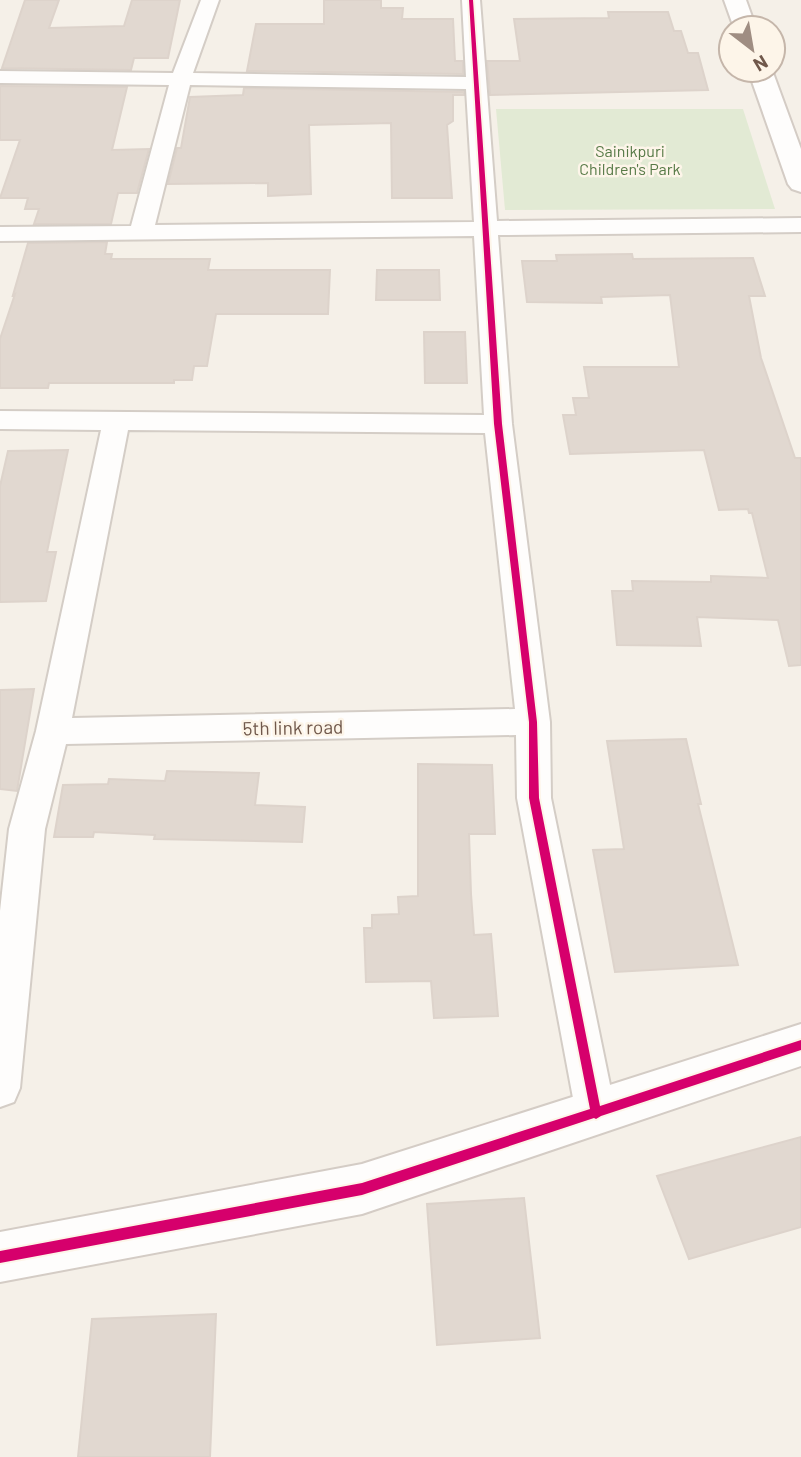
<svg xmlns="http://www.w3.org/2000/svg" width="801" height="1457" font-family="Barlow,sans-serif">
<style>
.green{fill:#e2ead4}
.building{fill:#e1d8d0;stroke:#ddd3cb;stroke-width:2}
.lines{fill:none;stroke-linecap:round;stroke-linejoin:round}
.street-casing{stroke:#d4cdc6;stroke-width:4}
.secondary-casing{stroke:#d4ccc5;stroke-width:4}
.street{fill:#fefdfc;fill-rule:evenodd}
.secondary{fill:#fefdfc;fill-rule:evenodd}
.cycleway-casing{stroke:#fdf5e9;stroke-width:4}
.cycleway{fill:#d6006c;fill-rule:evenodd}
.labels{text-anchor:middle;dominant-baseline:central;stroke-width:5;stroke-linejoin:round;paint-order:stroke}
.far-park-label{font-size:16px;fill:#577a47;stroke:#fdf5e9}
.street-label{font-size:19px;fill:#70584b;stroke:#fdf5e9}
</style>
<rect width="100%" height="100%" fill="#f5f0e8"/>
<path class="green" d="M496,109H743L775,209L505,210Z"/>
<path class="building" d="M25,0H59L49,28L124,26L132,0H180L168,58H134L131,70L2,68Z
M324,0H381V8H403L402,19H453L455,61H463V74L247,71L256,24H324Z
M608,12H668L674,31H681L688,53H698L708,90L490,95L487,61H520L514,19L609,18Z
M0,86L127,87L112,150L149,149L137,193H118L111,224H34L39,209H25L28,198H0L20,140H0Z
M244,88L464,92V95H453V121L447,125L452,198H392L391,123L309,125L311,194L268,196V183L168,184L177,148H181L190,97L243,95Z
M107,242L105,254H112L111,259H210L208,270H330L328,314H216L207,366H194L192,380H174V383H49L48,388H0V339L15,294L13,295L28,243Z
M632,254L633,259L753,258L765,296H749L761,358L795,458H801V665L789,666L778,620L697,617L701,646L617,645L612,591H633L632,581L711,582V576L768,578L752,513H749L748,509L719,510L704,450L570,454L563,415H576L573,398H589L584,367H679L670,295L601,297L602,303L527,302L522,261H557L556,255Z
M377,270H439L440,300H376Z
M424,332H465L467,383H425Z
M68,450L47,552H56L46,601L0,602V486L8,451Z
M34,689L17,791L0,789V690Z
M686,739L701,804H698L738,965L615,972L593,850L624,849L607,741Z
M418,764L492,765L495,834H469L471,894L474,935L491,934L498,1016L434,1018L431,981L366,982L364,928H372V915L399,914L398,897L418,896Z
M167,771L259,773L255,805L305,807L302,842L154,839L155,835L94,832L93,837H54L63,785L108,784L109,779L165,781Z
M801,1137V1227L689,1259L657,1176Z
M524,1198L540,1338L437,1345L427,1204Z
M216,1314L210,1457H78L92,1319Z"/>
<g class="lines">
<defs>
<path id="street" d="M201,0H219L193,73L466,77L462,0H480L497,221L801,218V232L498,235L512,424L550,722L551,798L616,1114L610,1128L596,1134L582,1128L576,1114L517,798L516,735L66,744L45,829L20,1088L14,1102L0,1107V911L9,829L36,731L101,430L0,429V411L484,415L474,236L0,241V227L131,226L169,85L0,83V71L173,73ZM190,85L466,89L474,222L155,225ZM128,430L485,433L515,709L72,718Z"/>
<path id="secondary" d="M724,0H746L756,28H734Z
M748,70H772L801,149V192L792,189L788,184Z
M801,1024V1066L362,1214L0,1282V1232L362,1164Z"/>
</defs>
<use href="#street" class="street-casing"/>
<use href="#secondary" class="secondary-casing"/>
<use href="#street" class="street"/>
<use href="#secondary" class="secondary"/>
<defs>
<path id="cycleway" d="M469,0H473L502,424L537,722L539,798L600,1106L801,1040V1050L601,1116L596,1119L594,1118L362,1195L0,1263V1251L362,1183L590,1109L529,798V722L494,424Z"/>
</defs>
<use href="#cycleway" class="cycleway-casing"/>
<use href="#cycleway" class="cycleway"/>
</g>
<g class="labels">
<g class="far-park-label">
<text x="630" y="150">Sainikpuri<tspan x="630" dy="18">Children's Park</tspan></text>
</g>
<g class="street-label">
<text transform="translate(293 727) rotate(-1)">5th link road</text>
</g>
</g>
<g transform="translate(752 49) rotate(149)"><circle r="33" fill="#fdf5e9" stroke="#c5b6aa" stroke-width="2"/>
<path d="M0-5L12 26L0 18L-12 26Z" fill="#9f8d82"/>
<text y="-10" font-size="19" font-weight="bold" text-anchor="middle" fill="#70584b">N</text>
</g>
</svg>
